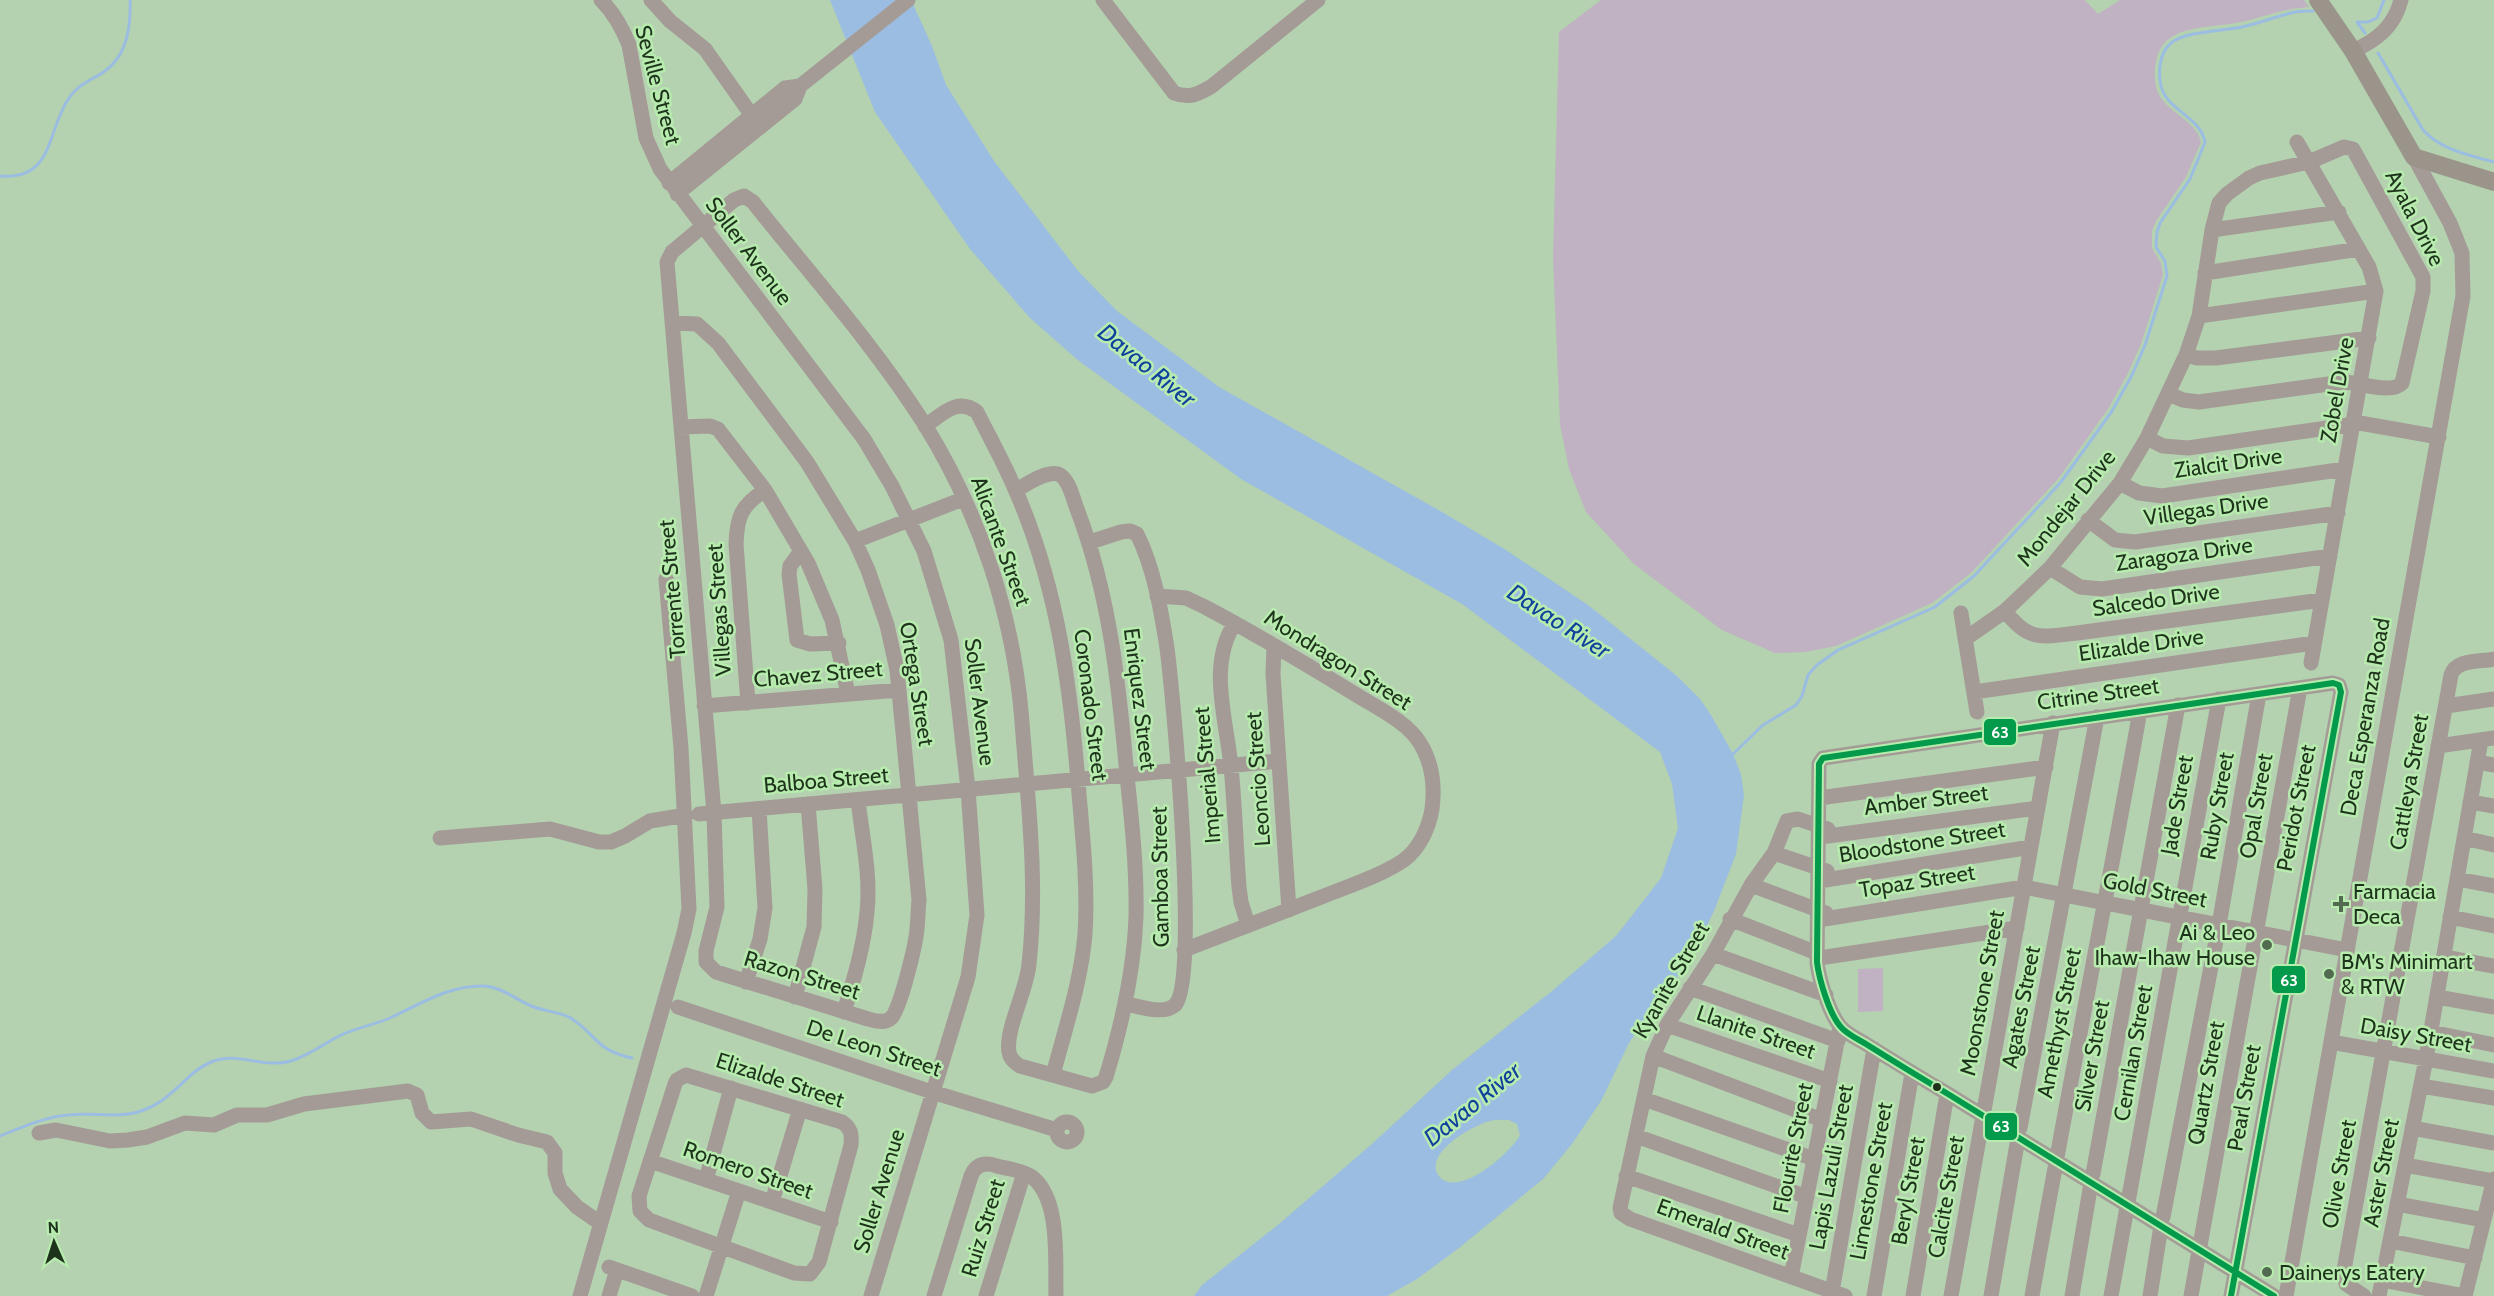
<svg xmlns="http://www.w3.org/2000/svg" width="2494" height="1296" font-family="Cabin,sans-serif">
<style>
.green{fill:#c0b2c3}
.water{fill:#9bbde1;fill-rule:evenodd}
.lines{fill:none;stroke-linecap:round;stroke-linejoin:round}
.stream{stroke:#9bbde1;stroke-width:3}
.minor{stroke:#a49b96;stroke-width:15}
.major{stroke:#9a948a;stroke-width:18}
.bus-1-casing{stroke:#b7ecae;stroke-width:10}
.bus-1{stroke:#039a4c;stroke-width:6}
.poi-dot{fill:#526a4f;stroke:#b7ecae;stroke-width:2}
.bus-dot{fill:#1e331b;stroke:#b7ecae;stroke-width:2}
.labels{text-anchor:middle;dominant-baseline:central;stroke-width:5;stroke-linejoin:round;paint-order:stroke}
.street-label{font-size:22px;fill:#1e331b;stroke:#b7ecae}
.poi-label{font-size:22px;fill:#1e331b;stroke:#b7ecae;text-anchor:start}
.water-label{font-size:24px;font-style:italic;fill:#10429d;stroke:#b7ecae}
.line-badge{stroke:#b7ecae;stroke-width:2}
.badge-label{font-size:16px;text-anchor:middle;font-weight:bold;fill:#fff}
</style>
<rect width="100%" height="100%" fill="#b4d1b0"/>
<path class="green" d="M1601,0H2085L2098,14L2120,0H2304L2309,7C2286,8 2264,17 2242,22C2220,27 2189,25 2170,38C2155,48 2152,74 2157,90C2165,113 2196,119 2201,142L2186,177L2156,221L2152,231V248L2161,263L2163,275L2141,344L2128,373L2108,409L2058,479L1971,573L1932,603L1836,646L1805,652L1775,653L1722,630L1634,564L1586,512L1569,469L1560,424L1553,258L1559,32Z
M1883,968V1011L1858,1012V969Z"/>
<path class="water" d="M830,0H911L932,46L946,85L994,161L1078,271L1117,311L1219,387L1442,512L1506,550L1588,605L1677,676L1700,699L1711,715L1733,754L1741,775L1744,795L1736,854L1714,911L1692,957L1671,985L1652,1008L1629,1043L1601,1101L1572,1144L1543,1179L1459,1248L1417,1279L1387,1296H1194L1202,1285L1279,1224L1373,1143L1452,1070L1552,991L1616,936L1661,878L1678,828L1672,784L1660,752L1462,604L1241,479L1079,361L1030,318L970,249L875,112ZM1509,1120L1517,1124L1520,1135C1511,1153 1456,1201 1438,1175C1424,1152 1474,1125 1490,1121C1496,1119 1503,1120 1509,1120Z"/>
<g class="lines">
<path class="stream" d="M2357,22H2368L2377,18L2384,0
M2357,22L2365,33
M2378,53L2423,130C2441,150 2469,155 2494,162
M0,176C55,180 46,131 69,98C78,84 92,80 105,71C128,55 131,25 130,0
M1731,756L1763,725L1796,705L1802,696L1808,675L1817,665L1838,650L1935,607L1974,576L2061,482L2112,411L2132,375L2145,345L2167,276L2165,261L2156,247L2157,232L2160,223L2190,179L2205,142C2200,116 2167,111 2161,86C2158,72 2159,53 2171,43C2186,31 2223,31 2242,27C2260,23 2277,16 2295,12C2301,11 2307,11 2313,11
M0,1136C23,1127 44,1117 69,1115C93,1112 118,1119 141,1111C174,1100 185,1073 211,1062C238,1051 263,1069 291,1061C309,1055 322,1045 339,1036C355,1028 374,1025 390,1018C421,1004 449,985 484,986C502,987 518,1001 534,1007C545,1011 558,1012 569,1017C596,1033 594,1050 632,1058"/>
<path class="minor" d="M601,0C614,13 622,27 629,45L646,138L660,169L864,439L892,486L924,551L951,640L968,789L977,915L968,977L871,1296
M651,0L670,21L705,49L760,127
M1103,0L1174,93C1190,99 1198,94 1212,86L1318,0
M2353,51C2377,40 2394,27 2401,0
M2297,142L2369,267L2376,291L2311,663
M669,183L785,88L800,86L908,0
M677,194L795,99L800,86
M2212,230L2339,212
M2205,273L2359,249
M2199,316L2376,291
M672,323L697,324L718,343L807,462L855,541L868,570L887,625L897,670L919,900C918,910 918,919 917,929C916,943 900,1011 891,1018C885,1024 876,1021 868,1019L716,972L706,962V951L717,907L714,813L667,262L672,252L734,200L744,196L753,202C811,275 875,346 925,425C980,514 1014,617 1022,722C1028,802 1038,883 1029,964C1027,990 1005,1030 1009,1052C1010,1059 1015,1063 1020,1066L1092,1086L1103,1082L1106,1077C1122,1024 1134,972 1136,917C1137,870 1132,823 1127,776C1119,686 1110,595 1077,509C1073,499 1069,478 1058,474C1045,471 1026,485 1016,490
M2186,355L2197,358H2216L2369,338
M925,426C943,414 957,397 977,412C990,438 1004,463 1015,489C1058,586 1071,690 1079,794C1083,840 1088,888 1085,934C1081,982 1065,1029 1053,1075
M681,427L710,426L718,429L765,490L808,563L832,620L848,694
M2147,438L2163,446L2188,448L2348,425L2354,422L2439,437
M2120,483L2139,493L2162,496L2345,469
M2088,520L2115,540L2135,542L2338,513
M855,541L963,499
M1090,542L1121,532L1130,531L1137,534C1154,568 1161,610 1167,648C1173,695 1200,981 1175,1005C1164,1015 1140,1007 1127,1004
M801,551L790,566L789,574L797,640L810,644L839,643
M2050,568L2080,587L2102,589L2330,556
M1157,596L1186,598L1205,607C1256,634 1306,664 1355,694C1377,708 1406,721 1420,743C1433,764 1435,786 1432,809C1429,828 1419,849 1404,860C1384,874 1352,885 1329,894C1281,913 1233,931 1184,950
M2005,611C2029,642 2041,637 2077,633L2322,600
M1961,613L1977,712
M1235,623C1207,665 1227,721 1231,767C1235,807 1236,847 1239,887L1241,902L1248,925
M1965,639L2005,611L2050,568L2120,483L2147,438L2186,355L2199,316L2212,230L2219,203L2227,194L2249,178L2260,173L2309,162L2344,147L2353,149L2423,277V291L2402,383C2391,395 2360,382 2343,382L2199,402L2183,400L2169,394
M1274,646L1273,674L1289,910
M1974,692L2314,643
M748,703L736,544C737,516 741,506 765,490
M704,706L899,690
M2446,706L2494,699
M2438,746L2494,738
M2477,762L2494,765
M1819,798L2046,767
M2470,802L2494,806
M699,814L1279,761
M1828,829L1798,819L1787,821L1774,853L1751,885L1713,954L1667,1025L1653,1056L1620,1208L1621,1213L1630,1219L1845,1296
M1820,837L2038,808
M440,838L550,829L599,842H611L625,836L650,821L686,815
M2464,838L2494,845
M1774,853L1827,871
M2457,879L2494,886
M1819,881L2031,847
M1751,885L1826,913
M2450,917L2494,926
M1730,919L1817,953
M1818,920L2024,887L2347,950
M1713,954L1826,995
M1826,957L2017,928
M2444,957L2494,966
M746,982L760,939L765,908L759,809
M1690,988L1838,1041
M795,997L814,927L815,889L808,804
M2437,997L2494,1007
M678,1007L932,1092L1057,1130
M844,1012C854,979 864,946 867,912C871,875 862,836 858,800
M1667,1025L1830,1081
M2431,1032L2494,1045
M2331,1042L2494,1071
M1653,1056L1822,1120
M686,1075L842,1122C851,1128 852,1134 851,1145L819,1262L810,1274L794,1273L649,1220L640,1211L639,1196L675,1084L677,1080Z
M2421,1086L2494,1098
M1644,1099L1814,1159
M1057 1132a10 10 0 1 1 20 0a10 10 0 1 1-20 0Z
M2020,1128L2097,717
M2412,1128L2494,1143
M39,1133L56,1130L110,1141L128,1140L147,1137L185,1123L214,1125L237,1115H267L304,1104L408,1091L417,1095L422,1113L431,1122L471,1119L518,1135L547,1142L555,1153V1173L560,1189L577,1207L600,1223
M1636,1136L1807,1197
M650,1161L831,1222
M2405,1165L2494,1181
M2093,1174L2178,705
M1626,1176L1799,1235
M706,1180L731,1088
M772,1202L800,1109
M2397,1204L2484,1220
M2163,1217L2219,925L2259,694
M2390,1241L2475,1258
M609,1267L692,1296
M1791,1277L1840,1027
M2382,1280L2465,1296
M1832,1292L1874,1049
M580,1296L684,933L689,909L681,748L666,579
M609,1296L617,1270
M706,1296L739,1191
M934,1296L971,1176C976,1164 985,1162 997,1166C1008,1169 1022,1170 1032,1177C1061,1199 1055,1262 1056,1296
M986,1296L1024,1173
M1874,1296L1912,1073
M1913,1296L1947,1094
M1951,1296L2053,723
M1991,1296L2018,1138
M2032,1296C2066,1101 2105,906 2140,711
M2072,1296L2091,1183
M2111,1296L2219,699
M2150,1296L2161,1226
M2191,1296L2300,688
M2231,1296L2237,1263L2341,692L2339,685L2333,683L1823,758L1819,764L1817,962C1819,979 1829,1013 1840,1026C1846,1034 1858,1039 1866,1044C1893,1061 1921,1078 1948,1094C2057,1161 2165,1229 2274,1296
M2286,1296L2463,296L2462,253L2450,223L2414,157
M2364,1296L2346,1284L2344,1270L2451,675C2456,659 2480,662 2494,659
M2379,1296L2426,1059L2481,740
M2465,1296L2494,1179"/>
<path class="major" d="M2318,0L2353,51L2414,157L2494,182"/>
<defs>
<path id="bus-1" d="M2231,1296L2237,1263L2341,692L2339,685L2333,683L1823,758L1819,764L1817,962C1819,979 1829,1013 1840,1026C1846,1034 1858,1039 1866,1044C1893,1061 1921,1078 1948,1094C2057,1161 2165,1229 2274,1296"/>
</defs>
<use href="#bus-1" class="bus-1-casing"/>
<use href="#bus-1" class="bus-1"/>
</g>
<g class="poi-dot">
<path d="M2338 895h6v6h6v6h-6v6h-6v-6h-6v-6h6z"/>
<circle cx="2267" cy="945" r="6"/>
<circle cx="2329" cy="974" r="6"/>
<circle cx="2267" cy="1272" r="6"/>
</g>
<circle class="bus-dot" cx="1937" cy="1087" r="5"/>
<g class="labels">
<g class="street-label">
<text transform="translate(658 85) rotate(75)">Seville Street</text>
<text transform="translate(2415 218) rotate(63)">Ayala Drive</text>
<text transform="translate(749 251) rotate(53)">Soller Avenue</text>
<text transform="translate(2337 390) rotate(-80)">Zobel Drive</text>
<text transform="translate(2228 463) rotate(-8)">Zialcit Drive</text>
<text transform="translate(2066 508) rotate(-51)">Mondejar Drive</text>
<text transform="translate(2206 509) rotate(-8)">Villegas Drive</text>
<text transform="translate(1001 541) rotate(70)">Alicante Street</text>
<text transform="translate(2184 554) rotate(-8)">Zaragoza Drive</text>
<text transform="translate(672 589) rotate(-95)">Torrente Street</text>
<text transform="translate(2156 600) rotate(-8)">Salcedo Drive</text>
<text transform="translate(719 610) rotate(-94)">Villegas Street</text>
<text transform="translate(2141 645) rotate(-8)">Elizalde Drive</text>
<text transform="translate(1338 660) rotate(32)">Mondragon Street</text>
<text transform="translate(818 674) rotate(-5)">Chavez Street</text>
<text transform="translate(917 684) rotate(81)">Ortega Street</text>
<text transform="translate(2098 694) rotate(-8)">Citrine Street</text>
<text transform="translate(1140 699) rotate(83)">Enriquez Street</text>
<text transform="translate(980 702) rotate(83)">Soller Avenue</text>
<text transform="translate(1091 705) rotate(83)">Coronado Street</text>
<text transform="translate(2365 717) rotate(-80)">Deca Esperanza Road</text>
<text transform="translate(1207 775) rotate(-95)">Imperial Street</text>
<text transform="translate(1258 779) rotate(-94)">Leoncio Street</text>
<text transform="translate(826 780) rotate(-5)">Balboa Street</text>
<text transform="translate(2409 782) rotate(-80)">Cattleya Street</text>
<text transform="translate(1926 800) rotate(-7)">Amber Street</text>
<text transform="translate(2177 805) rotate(-80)">Jade Street</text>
<text transform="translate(2217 806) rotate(-80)">Ruby Street</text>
<text transform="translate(2256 806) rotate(-80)">Opal Street</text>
<text transform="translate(2296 808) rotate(-79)">Peridot Street</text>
<text transform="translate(1922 842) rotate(-9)">Bloodstone Street</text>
<text transform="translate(1160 877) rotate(-91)">Gamboa Street</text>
<text transform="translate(1917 881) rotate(-9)">Topaz Street</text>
<text transform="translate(2155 890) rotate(11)">Gold Street</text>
<text transform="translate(802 975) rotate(17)">Razon Street</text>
<text transform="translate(1671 980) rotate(-60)">Kyanite Street</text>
<text transform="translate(1982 993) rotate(-80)">Moonstone Street</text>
<text transform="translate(2021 1007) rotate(-79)">Agates Street</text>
<text transform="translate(2059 1023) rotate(-79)">Amethyst Street</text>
<text transform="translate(1756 1032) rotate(19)">Llanite Street</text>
<text transform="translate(2416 1035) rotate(10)">Daisy Street</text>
<text transform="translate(874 1048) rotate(18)">De Leon Street</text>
<text transform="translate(2133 1053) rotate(-80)">Cernilan Street</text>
<text transform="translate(2092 1056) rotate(-80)">Silver Street</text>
<text transform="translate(780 1080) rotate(18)">Elizalde Street</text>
<text transform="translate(2206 1083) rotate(-80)">Quartz Street</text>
<text transform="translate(2244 1098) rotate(-80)">Pearl Street</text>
<text transform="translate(1793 1148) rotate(-79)">Flourite Street</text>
<text transform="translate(1831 1167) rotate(-80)">Lapis Lazuli Street</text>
<text transform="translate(748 1170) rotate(19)">Romero Street</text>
<text transform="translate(2381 1173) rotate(-79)">Aster Street</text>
<text transform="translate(2339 1174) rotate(-80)">Olive Street</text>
<text transform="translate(1871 1181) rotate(-80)">Limestone Street</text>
<text transform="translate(879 1191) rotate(-73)">Soller Avenue</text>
<text transform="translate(1908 1191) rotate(-80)">Beryl Street</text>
<text transform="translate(1946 1197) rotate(-80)">Calcite Street</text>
<text transform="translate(983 1228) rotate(-73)">Ruiz Street</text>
<text transform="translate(1723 1229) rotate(20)">Emerald Street</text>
</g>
<g class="poi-label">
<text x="2353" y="891">Farmacia<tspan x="2353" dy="25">Deca</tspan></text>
<text x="2255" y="932" text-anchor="end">Ai &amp; Leo<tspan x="2255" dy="25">Ihaw-Ihaw House</tspan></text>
<text x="2341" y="961">BM's Minimart<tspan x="2341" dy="25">&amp; RTW</tspan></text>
<text x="2279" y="1272">Dainerys Eatery</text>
</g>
<g class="water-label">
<text transform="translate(1147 365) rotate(39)">Davao River</text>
<text transform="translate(1559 621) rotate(33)">Davao River</text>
<text transform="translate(1472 1104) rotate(-39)">Davao River</text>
</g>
</g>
<g class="line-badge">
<rect x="1983" y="718" width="34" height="28" rx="6" fill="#039a4c"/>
<rect x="2271" y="965" width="35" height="29" rx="6" fill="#039a4c"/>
<rect x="1984" y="1112" width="34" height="29" rx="6" fill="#039a4c"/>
</g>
<g class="badge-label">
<text x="2000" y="738">63</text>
<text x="2289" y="986">63</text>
<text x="2001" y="1132">63</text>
</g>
<g transform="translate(54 1242) rotate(357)" stroke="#b7ecae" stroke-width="4.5" paint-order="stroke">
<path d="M0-4.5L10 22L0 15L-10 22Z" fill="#1e331b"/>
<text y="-9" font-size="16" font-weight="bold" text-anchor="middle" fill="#1e331b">N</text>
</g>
</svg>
